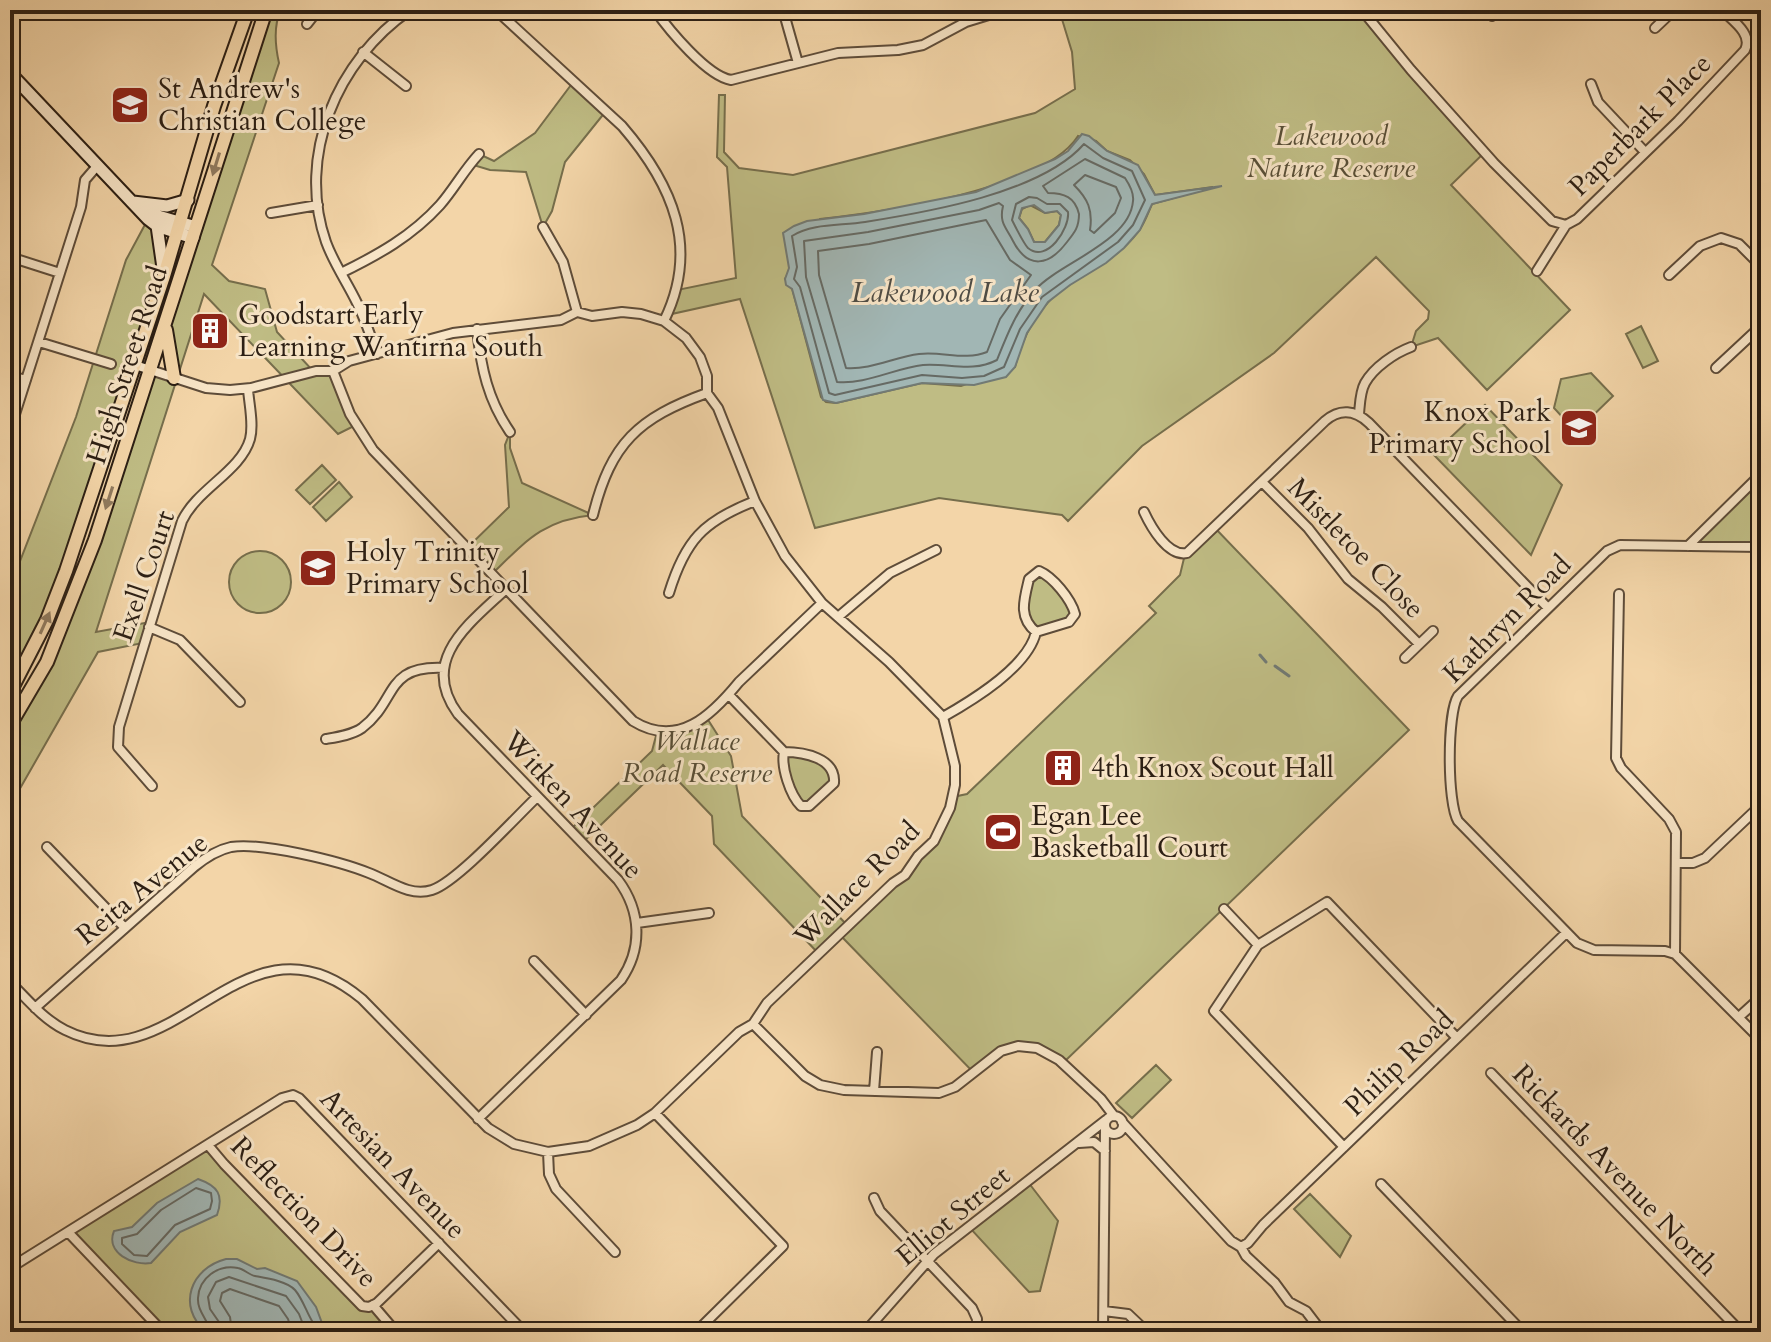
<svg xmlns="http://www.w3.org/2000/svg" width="1771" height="1342" font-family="Cardo,serif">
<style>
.green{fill:#bfbc84;stroke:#766e4c;stroke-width:2;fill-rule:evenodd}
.water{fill:#a1b6b4;stroke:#727a74;stroke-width:2;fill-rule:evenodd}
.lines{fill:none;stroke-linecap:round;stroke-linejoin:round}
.shore{stroke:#666a64;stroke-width:2}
.stream{stroke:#727a74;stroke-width:3}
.street-casing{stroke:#5e4c39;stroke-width:12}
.secondary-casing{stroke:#2c1f14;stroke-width:15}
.primary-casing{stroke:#2c1f14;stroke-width:16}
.street{stroke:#f7e4c6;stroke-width:8}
.secondary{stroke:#f7e4c6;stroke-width:11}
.primary{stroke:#f3d5a8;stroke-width:12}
.oneway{fill:#907a5e}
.labels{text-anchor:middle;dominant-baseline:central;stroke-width:6;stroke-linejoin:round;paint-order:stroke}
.poi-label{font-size:28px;fill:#2c1f14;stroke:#f7e4c6;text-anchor:start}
.street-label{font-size:28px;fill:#2c1f14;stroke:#f7e4c6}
.park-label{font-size:28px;font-style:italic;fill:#584e36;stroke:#f7e4c6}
.water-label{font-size:30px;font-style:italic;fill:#4f4c44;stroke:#f7e4c6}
</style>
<rect width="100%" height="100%" fill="#f3d5a8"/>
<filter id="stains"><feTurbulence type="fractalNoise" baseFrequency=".0025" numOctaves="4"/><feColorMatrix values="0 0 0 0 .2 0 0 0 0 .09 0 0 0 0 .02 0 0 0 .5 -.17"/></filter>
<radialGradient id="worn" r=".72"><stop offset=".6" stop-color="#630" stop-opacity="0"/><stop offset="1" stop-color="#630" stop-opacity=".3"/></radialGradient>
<path class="green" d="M266,10H281C273,26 275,45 279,63L212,265L229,281L265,289L277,332L313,371H330L356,425L338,434L204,294L96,632L150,622L143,643L98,652L10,806V725L47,662L151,370L173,378L166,326Z
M1081,10H1362L1484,153L1451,185L1570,310L1487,390L1438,338L1411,347L1416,331L1428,319L1429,311L1376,257L1274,353L1142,446L1068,521L1062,515L939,498L815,528L740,299L667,315L677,290L736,278L727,167L717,157L719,95H725L724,152L739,168L793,175L1035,113L1075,89L1072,52L1061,16ZM1078,136L1096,141L1107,151L1130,160L1144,174L1155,195L1213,187L1152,204C1148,213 1145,223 1138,232C1117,260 1086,272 1059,292C1036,311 1022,339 1015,367L961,386L922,383L836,403L826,402L821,397L792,288L785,279L820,219C882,212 1044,190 1078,136Z
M574,81L606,111L565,162L552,211L543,227L526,172L490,170L470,164L479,154L494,161L535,133Z
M1030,205L1045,213L1057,211L1061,215L1059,225L1045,242H1034L1028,229L1019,218L1022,209Z
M148,219L151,222L164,276L60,589L10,692V587L76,417L126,260Z
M1641,326L1658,361L1643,368L1626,334Z
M1591,373L1613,396L1576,432L1554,408L1561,379Z
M1485,405L1562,485L1531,555L1433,454Z
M510,432V448L522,483L593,515C543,520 526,541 492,574L467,548L509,507L505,445Z
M322,465L336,480L310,504L296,490Z
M1761,475V547L1688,546Z
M339,482L352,497L326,521L313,507Z
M1214,527L1409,730L1063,1063L1049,1053L1010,1048L974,1073L840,935L819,954L714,844L712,816L663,765L582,843L570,830L652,751L657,732L668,733L705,715L731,756L742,816L848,926L928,848L953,797L967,794L1156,613L1149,606L1180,575L1185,554Z
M229 582a31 31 0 1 1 62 0a31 31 0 1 1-62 0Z
M1039,571L1073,607L1074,617L1041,631L1024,618L1033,574Z
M784,752L813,755L835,776L809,806L795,800Z
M1156,1065L1171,1080L1132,1118L1116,1103Z
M208,1145L358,1303L373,1305L396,1332H163L68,1232Z
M1028,1182L1058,1221L1040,1291L1029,1292L969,1227Z
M1310,1194L1351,1236L1340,1257L1294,1209Z"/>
<path class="water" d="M1082,134L1089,136L1107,151L1138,165L1155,195L1222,186L1152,204L1140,230L1124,248L1106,263L1070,285L1048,302L1027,333L1015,367L1006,377L974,385L922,383L836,403L823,400L792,289L786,285L785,279L789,268L783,233L794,226L807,221L864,214L976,192L1055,159L1068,151ZM1034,205L1045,213L1057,211L1061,215L1059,225L1045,242H1034L1028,229L1019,218L1022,208Z
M198,1179C218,1186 224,1195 217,1215L180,1232L151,1263C133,1266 105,1253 114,1231L132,1227L157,1203Z
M226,1259H237L257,1269L265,1268L297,1281L316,1307L322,1323L344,1332H206C176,1306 191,1268 226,1259Z"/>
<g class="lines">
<path class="shore" d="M1084,144L1103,158L1132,171L1145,200L1133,225L1118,242L1042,297L1020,329L1004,367L984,376L962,378L922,375L835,395L829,393L800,287L794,279L797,267L792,236C813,223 841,226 865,222C928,212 1041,193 1084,144Z
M1085,159L1125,178C1129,184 1134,194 1133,201C1130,242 1059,263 1035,290C1016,311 1007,335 997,360C972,373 949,363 923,365C895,368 865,385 837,382L806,277L804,241L868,232L979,210L999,203L1003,206C999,223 1006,227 1013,241C1028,270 1049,266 1067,242C1075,232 1079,227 1079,214C1075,197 1064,193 1048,193L1043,186Z
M1085,175L1116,187L1121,198L1115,213L1094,233L1090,230C1093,210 1088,199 1074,185Z
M1029,197L1037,198L1047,204H1060L1068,212C1070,228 1047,264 1028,248C1024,244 1015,226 1012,220L1016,204Z
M986,220L1010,260L1031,275L1000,319L987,352C965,361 942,351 919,354C895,357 870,370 846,368L819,275L818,251L869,244Z
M196,1188L211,1193L212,1201L210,1209L175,1225L147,1256L134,1255L122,1244V1238L137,1234L161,1210Z
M210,1332C209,1320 197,1312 198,1298C199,1278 218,1264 238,1268C244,1269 249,1275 255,1276C266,1278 287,1281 295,1290C306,1303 309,1324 322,1332
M220,1332L219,1322L210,1309L208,1297L216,1282L229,1277L286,1296L299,1314L306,1332
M232,1332L230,1317L220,1301L222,1293L230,1289L279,1306L288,1319L292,1332"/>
<path class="stream" d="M1260,655L1266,662
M1275,666L1289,676"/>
<defs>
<path id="street" d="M496,10L622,126C673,185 700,248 664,321
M655,10C669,30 707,76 731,80L838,53L898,50L923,45L966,22L1005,10
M783,10L798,63
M1362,10L1411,70L1494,163L1552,221L1566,225
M1492,16L1496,10
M307,24L318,10
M1655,28L1674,10
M363,52L406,86
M1591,84L1598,102L1645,152
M271,213L318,205
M543,227L563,262L577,312
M10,257L60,273
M1537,271L1566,225L1577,219L1678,121L1745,50C1753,34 1733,21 1722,10
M341,273C378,255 412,236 440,205C454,189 464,170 479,154
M1669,275L1700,246L1721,238L1739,244L1761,266
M1761,298L1757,315L1761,328
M477,329C481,368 488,400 510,432
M39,342L111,364
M377,354C371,337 365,319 357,303C347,282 334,264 326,242C296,156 337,60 410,10
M1716,368L1760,327
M333,371L350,414L373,450L633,721C678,749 712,715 739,682L822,603
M10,376L26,380
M1359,414C1360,404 1360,392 1365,383C1374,367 1395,353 1411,347
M10,430L81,207L85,180L98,165
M1262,482L1308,528L1348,579L1382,607L1419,644
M1144,512C1151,527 1168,557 1187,553L1325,421C1340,408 1355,410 1369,423L1548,608
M593,515C611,443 638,418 707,393
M1688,546L1760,475
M1761,547L1620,545L1607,551L1458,696C1447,713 1447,803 1458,821L1577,943L1594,950L1665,951L1675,954L1761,1040
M1039,571C1053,577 1071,599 1075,614L1069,622L1036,632C1018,617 1024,600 1029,579Z
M669,593C685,541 703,521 755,501
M1619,594L1616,758L1621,768L1669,819L1676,832L1675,954
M838,617L890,573L936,550
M149,627L180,640L240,702
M1405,658L1433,631
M730,696L784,752
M943,717C973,700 1028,667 1036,632
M326,739C338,737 352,735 362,728C398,701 384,665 444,668
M784,752C804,752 836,758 834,783L809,806H801C790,795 781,767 784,752Z
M152,786L118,747L119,727L182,521C197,489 241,471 250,439C254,424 249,404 248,389
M47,847L125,928
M1677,863H1693L1705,858L1761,805
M1224,909L1258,945
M637,923L709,913
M534,961L586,1015
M10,982C27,999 43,1019 65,1030C177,1087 243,899 362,999L488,1128L514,1144L548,1152L589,1146L637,1125L655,1113L739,1032L753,1024L767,1003L893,883L905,875L918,856L934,841L950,808L955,785V766L943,717L889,662L822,603L785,556L755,501L718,408L707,393V376L700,357L686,338L664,321L641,314L622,312L592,316L577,312L561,320L453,333L349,361L333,371H316L251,388L230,390L206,388L135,365
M35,1008L194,867C205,858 217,850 231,847C262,842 339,861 369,873C390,881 409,897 432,890C457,882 515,818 537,797
M1739,1017L1761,997
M753,1024L805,1076L820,1085L844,1090L939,1093L955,1087L1001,1051L1018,1046L1037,1048L1059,1060L1101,1099L1114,1116
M1491,1073L1741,1332
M874,1091L877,1052
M655,1113L783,1246L696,1332
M1105 1125a9 9 0 1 1 18 0a9 9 0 1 1-18 0Z
M478,1119L621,980C643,948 641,911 618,880L458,714C418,660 470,623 506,589
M1122,1122L1231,1241L1241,1247L1246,1256L1275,1283L1289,1302L1306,1311L1322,1332
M1079,1143L1094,1142L1105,1151
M208,1145L224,1164L362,1306L369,1307L377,1303L439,1243
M1344,1147L1214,1011L1258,945L1327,902L1457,1038
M548,1152L549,1174L556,1189L615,1252
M1381,1184L1523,1332
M874,1198L880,1211L972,1308L977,1319L976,1332
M68,1232L163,1332
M1241,1247L1248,1243L1263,1225L1566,933
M10,1268L282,1098L293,1095L299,1098L524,1332
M373,1305L396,1332
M1104,1311L1128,1314L1147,1332
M10,1318L24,1332
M865,1332L934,1254L1106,1120
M1103,1332L1105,1129"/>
<path id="secondary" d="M10,73L148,219L157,226L193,238
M133,202L167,206L188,200
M141,211L196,227
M157,226L164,275"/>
<path id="primary" d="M166,330L174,378
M10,692L47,620L66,571L164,276L214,106L248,10
M10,725L47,662L95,540L266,10"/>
</defs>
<use href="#street" class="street-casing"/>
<use href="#secondary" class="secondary-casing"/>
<use href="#primary" class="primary-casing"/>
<use href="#street" class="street"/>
<use href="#secondary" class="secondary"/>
<use href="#primary" class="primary"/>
</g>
<defs><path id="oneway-solid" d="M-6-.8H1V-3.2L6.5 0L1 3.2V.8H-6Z" transform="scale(2)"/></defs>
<g class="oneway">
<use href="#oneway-solid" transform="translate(216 164) rotate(107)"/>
<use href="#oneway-solid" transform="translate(109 498) rotate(108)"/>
<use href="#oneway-solid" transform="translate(45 623) rotate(-66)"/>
</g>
<defs>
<symbol id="school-square" viewBox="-11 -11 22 22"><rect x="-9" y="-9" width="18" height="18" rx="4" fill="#8f2418" stroke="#f7e4c6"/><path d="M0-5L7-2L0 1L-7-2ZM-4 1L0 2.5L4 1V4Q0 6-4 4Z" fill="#fff"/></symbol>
<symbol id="building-square" viewBox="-11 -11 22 22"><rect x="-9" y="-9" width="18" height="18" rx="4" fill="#8f2418" stroke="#f7e4c6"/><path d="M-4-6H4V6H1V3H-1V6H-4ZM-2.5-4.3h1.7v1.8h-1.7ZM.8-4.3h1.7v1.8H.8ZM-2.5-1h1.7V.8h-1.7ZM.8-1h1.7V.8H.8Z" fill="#fff"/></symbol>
<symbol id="stadium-square" viewBox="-11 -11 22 22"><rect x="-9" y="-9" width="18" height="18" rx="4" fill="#8f2418" stroke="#f7e4c6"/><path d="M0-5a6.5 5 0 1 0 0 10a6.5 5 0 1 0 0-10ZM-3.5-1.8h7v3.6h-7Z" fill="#fff"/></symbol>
</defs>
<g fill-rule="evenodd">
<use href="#school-square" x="108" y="83" width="44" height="44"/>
<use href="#building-square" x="188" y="309" width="44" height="44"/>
<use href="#school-square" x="1557" y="406" width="44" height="44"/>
<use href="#school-square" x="296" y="546" width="44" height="44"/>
<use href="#building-square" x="1041" y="746" width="44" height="44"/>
<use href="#stadium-square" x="981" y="810" width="44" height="44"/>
</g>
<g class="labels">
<g class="poi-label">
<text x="158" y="89">St Andrew's<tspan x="158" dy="32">Christian College</tspan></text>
<text x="238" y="315">Goodstart Early<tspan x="238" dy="32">Learning Wantirna South</tspan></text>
<text x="1551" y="412" text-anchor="end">Knox Park<tspan x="1551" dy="32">Primary School</tspan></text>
<text x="346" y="552">Holy Trinity<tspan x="346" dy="32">Primary School</tspan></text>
<text x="1091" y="768">4th Knox Scout Hall</text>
<text x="1031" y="816">Egan Lee<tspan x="1031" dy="32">Basketball Court</tspan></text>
</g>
<g class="street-label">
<text transform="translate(1640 125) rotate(-45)">Paperbark Place</text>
<text transform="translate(127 365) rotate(-72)">High Street Road</text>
<text transform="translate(1356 548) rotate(46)">Mistletoe Close</text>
<text transform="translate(144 576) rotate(-71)">Exell Court</text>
<text transform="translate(1507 619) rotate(-45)">Kathryn Road</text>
<text transform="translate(573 805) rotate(47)">Witken Avenue</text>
<text transform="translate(857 884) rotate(-45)">Wallace Road</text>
<text transform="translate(142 889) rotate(-39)">Reita Avenue</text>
<text transform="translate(1399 1063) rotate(-44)">Philip Road</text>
<text transform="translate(393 1164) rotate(46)">Artesian Avenue</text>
<text transform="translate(1615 1170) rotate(46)">Rickards Avenue North</text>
<text transform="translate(304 1212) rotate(46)">Reflection Drive</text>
<text transform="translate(953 1216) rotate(-40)">Elliot Street</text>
</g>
<g class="park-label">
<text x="1331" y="136">Lakewood<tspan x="1331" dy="32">Nature Reserve</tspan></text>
<text x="697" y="741">Wallace<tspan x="697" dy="32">Road Reserve</tspan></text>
</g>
<g class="water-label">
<text x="945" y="292">Lakewood Lake</text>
</g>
</g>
<rect width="1771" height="1342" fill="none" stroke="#f3d5a8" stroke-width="40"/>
<rect x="12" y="12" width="1747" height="1318" fill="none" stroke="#2c1f14" stroke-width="4"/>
<rect x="20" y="20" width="1731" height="1302" fill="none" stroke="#2c1f14" stroke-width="2"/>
<rect width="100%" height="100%" filter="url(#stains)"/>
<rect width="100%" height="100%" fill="url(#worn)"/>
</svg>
